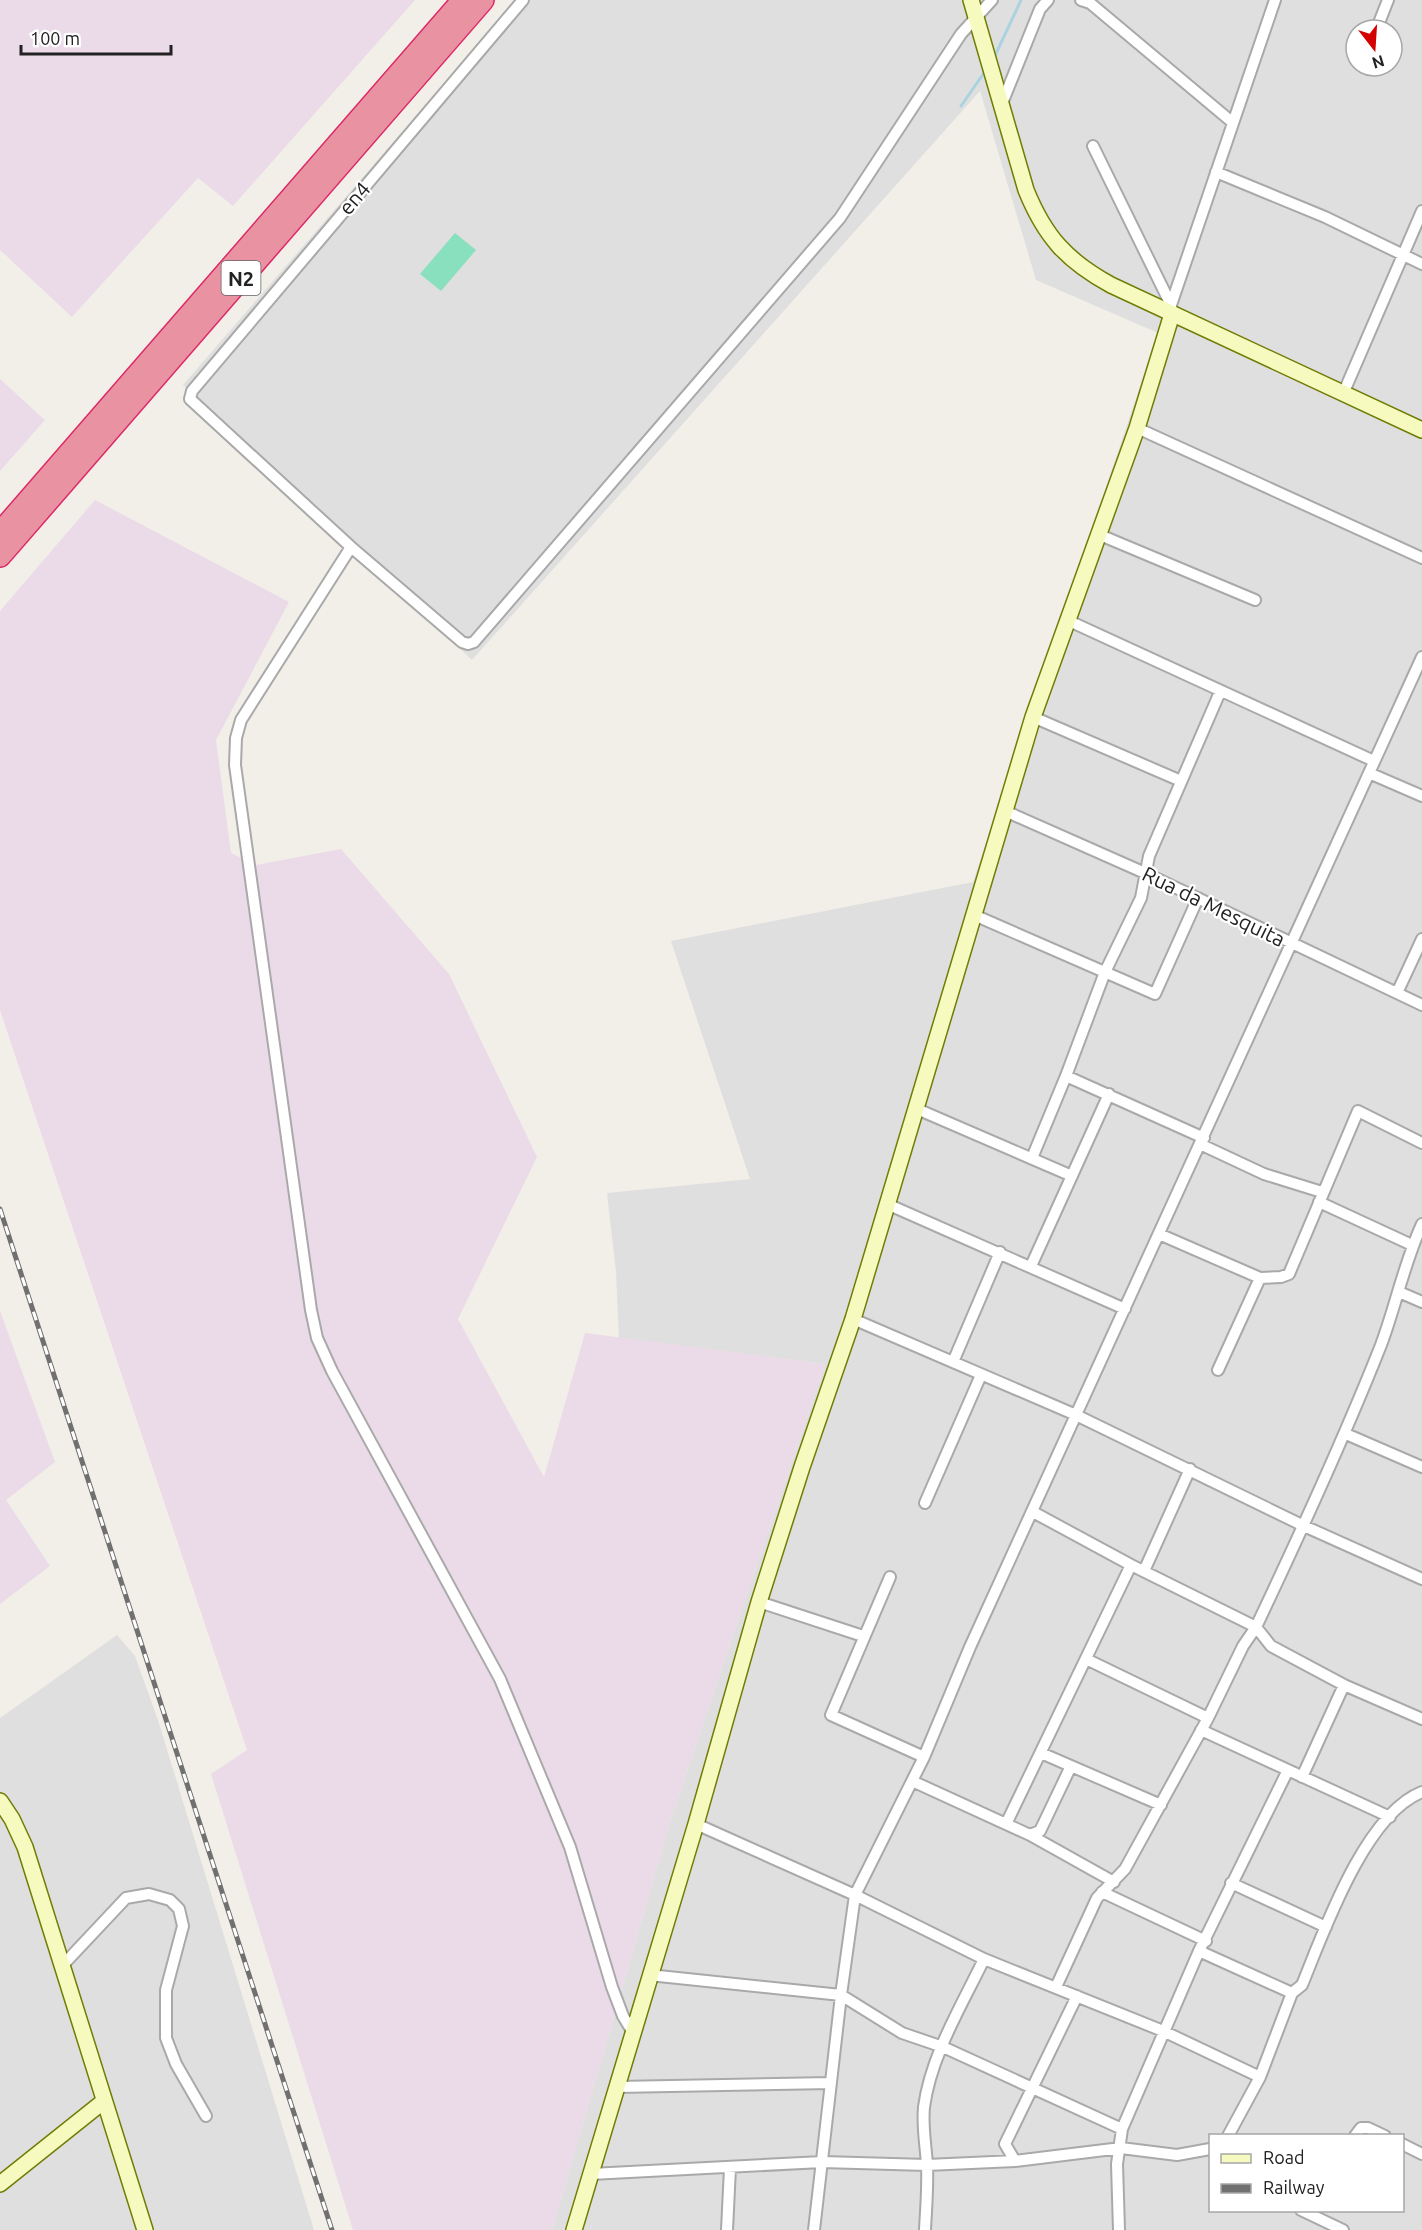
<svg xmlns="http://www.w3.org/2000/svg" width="1422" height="2230" font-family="Ubuntu,sans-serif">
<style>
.residential{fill:#e0dfdf;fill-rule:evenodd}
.industrial{fill:#ebdbe8}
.pitch{fill:#88e0be}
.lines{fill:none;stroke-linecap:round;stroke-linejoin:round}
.stream{stroke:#aad3df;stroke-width:3}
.street-casing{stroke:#a9a9a9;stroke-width:14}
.secondary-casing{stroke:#707d05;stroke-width:18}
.highway-casing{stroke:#dc2a67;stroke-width:24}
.street{stroke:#fff;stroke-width:10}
.secondary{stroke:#f7fabf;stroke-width:15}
.highway{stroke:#e892a2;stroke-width:21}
.rail-casing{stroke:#707070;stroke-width:5}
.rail{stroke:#fff;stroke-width:3;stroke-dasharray:9;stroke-linecap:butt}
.labels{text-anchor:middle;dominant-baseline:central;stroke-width:4.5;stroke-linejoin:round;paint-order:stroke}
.shield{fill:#fff;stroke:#646464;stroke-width:1.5}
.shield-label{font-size:20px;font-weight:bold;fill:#222}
.street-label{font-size:21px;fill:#222;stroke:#fff}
</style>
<rect width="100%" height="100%" fill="#f2efe9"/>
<path class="residential" d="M516,0H1422V2230H552L672,1815L825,1364L619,1338L616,1272L607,1193L750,1179L671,941L973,882L1158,333L1036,280L980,91L472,660L183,385ZM1356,30H1392V66H1356ZM1210,2136H1402V2210H1210Z
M117,1635L135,1656L158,1720L314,2230H0V1718Z"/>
<path class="industrial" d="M0,0H415L233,206L198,178L72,317L0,250Z
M0,379L45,420L0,471Z
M95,500L289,602L216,740L231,853L256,865L341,849L449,974L537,1157L458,1319L544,1477L585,1333L825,1364L672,1815L552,2230H353L211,1774L247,1750L0,1010V611Z
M0,1311L55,1462L6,1500L50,1566L0,1604Z"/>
<path class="pitch" d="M455,233L476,250L441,291L420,274Z"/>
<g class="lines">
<path class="stream" d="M993,60L1021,0
M961,106L986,70"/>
<defs>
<path id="street" d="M523,0L192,391L190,399L351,547L462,642L468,644L474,642L840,218L961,34L992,0
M1081,0L1090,3L1232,122
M1377,28L1388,0
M1001,106L1040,9L1048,0
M1093,146L1171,305
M1216,172L1325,217L1422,264
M1172,314L1171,305L1275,0
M1343,394L1422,211
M1137,428L1422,558
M1100,535L1255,600
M351,547L241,720L236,738L235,765L311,1310L317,1338L332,1371L500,1679L570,1847L612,1987L623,2016L632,2031
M1067,620L1374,761
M1033,717L1181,781
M1369,773L1422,796
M1005,811L1145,873L1422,1005
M974,915L1155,994L1198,898
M1397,993L1422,939
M1066,1076L1204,1138
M917,1109L1072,1176
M1202,1145L1264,1174L1322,1192
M1032,1158L1066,1076L1105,972L1141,898L1149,856L1220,692
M1319,1202L1412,1245
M887,1204L1125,1309
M1159,1234L1260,1278L1281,1277L1289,1274L1358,1111L1422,1143
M1031,1266L1109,1094
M1399,1292L1422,1302
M853,1319L1076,1415L1304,1526L1422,1579
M953,1362L1000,1252
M1218,1370L1260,1278
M1346,1434L1422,1467
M925,1503L981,1375
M1033,1512L1131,1565L1256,1627L1271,1646L1344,1685L1422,1719
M1144,1571L1190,1469
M890,1577L831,1715L924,1757
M759,1602L863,1636
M1086,1659L1208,1718
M1201,1730L1390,1817
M1041,1753L1161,1805
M1302,1777L1344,1685
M912,1781L1030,1835L1114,1882
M696,1824L855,1895L984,1959L1163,2031L1260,2077
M1006,1824L1131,1565
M1030,1835L1040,1831L1071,1766
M1231,1883L1326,1927
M1102,1892L1206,1941
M1199,1951L1292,1993
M62,1966L126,1898L149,1894L170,1900L179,1909L183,1926L166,1990V2038L176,2064L206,2116
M649,1975L841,1995L902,2033L943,2047L1122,2129
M1056,1987L1097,1898L1125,1869L1208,1718L1243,1646L1256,1627C1300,1534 1343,1441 1381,1345C1396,1305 1404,1263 1422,1224
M617,2087L831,2083
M1228,2136L1260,2077L1292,1993L1302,1985C1324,1931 1365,1814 1422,1792
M1355,2136L1361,2128H1368L1385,2136
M1402,2144L1422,2154
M1015,2161L1005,2144L1077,1996
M591,2174L822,2162L927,2165L1015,2161L1121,2148L1177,2155L1210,2149
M1301,2210L1343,2230
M727,2230L730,2168
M814,2230L841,1995L855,1895L924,1757L970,1647L1422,657
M925,2230C926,2209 928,2187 927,2166C926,2146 922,2127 924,2107C931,2055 962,2005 984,1959
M1119,2230L1117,2164L1122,2129L1199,1951L1288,1770"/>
<path id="secondary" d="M971,0L1026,190C1045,237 1067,261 1111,285L1422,430
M0,1801L12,1819L25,1847L145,2230
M0,2184L104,2101
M574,2230L696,1824L759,1602L802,1467L853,1319L1033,717L1137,428L1172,314"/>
<path id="highway" d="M0,533L463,0
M0,556L483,0"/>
</defs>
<use href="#street" class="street-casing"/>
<use href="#secondary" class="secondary-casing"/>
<use href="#highway" class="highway-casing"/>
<use href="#street" class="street"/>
<use href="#secondary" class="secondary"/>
<use href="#highway" class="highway"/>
<defs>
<path id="rail" d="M0,1209L332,2230"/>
</defs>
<use href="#rail" class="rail-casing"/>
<use href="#rail" class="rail"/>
</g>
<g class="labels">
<rect class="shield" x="221.5" y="261" width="39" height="34" rx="4.5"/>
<g class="shield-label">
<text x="241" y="278">N2</text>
</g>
<g class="street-label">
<text transform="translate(354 198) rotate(-49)">en4</text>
<text transform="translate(1214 906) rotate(26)">Rua da Mesquita</text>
</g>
</g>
<rect x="1209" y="2134" width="195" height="78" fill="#ffffff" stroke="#a7a7a7" stroke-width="1.5"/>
<rect x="1221" y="2154" width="30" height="9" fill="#f7fabf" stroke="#a7a7a7" stroke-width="1.5"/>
<text x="1263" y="2164" font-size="18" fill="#222222">Road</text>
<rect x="1221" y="2184" width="30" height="9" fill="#707070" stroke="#a7a7a7" stroke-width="1.5"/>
<text x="1263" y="2194" font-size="18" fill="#222222">Railway</text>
<g transform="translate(1374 48) rotate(163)"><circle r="28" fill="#ffffff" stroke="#a7a7a7" stroke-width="1.5"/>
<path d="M0-4.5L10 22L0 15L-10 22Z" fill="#d40000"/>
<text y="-9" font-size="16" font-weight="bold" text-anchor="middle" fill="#222222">N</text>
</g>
<path d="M21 45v9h150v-9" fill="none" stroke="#222222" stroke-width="3"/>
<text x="30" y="45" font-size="18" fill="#222222" stroke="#ffffff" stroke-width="4.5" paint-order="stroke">100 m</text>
</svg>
